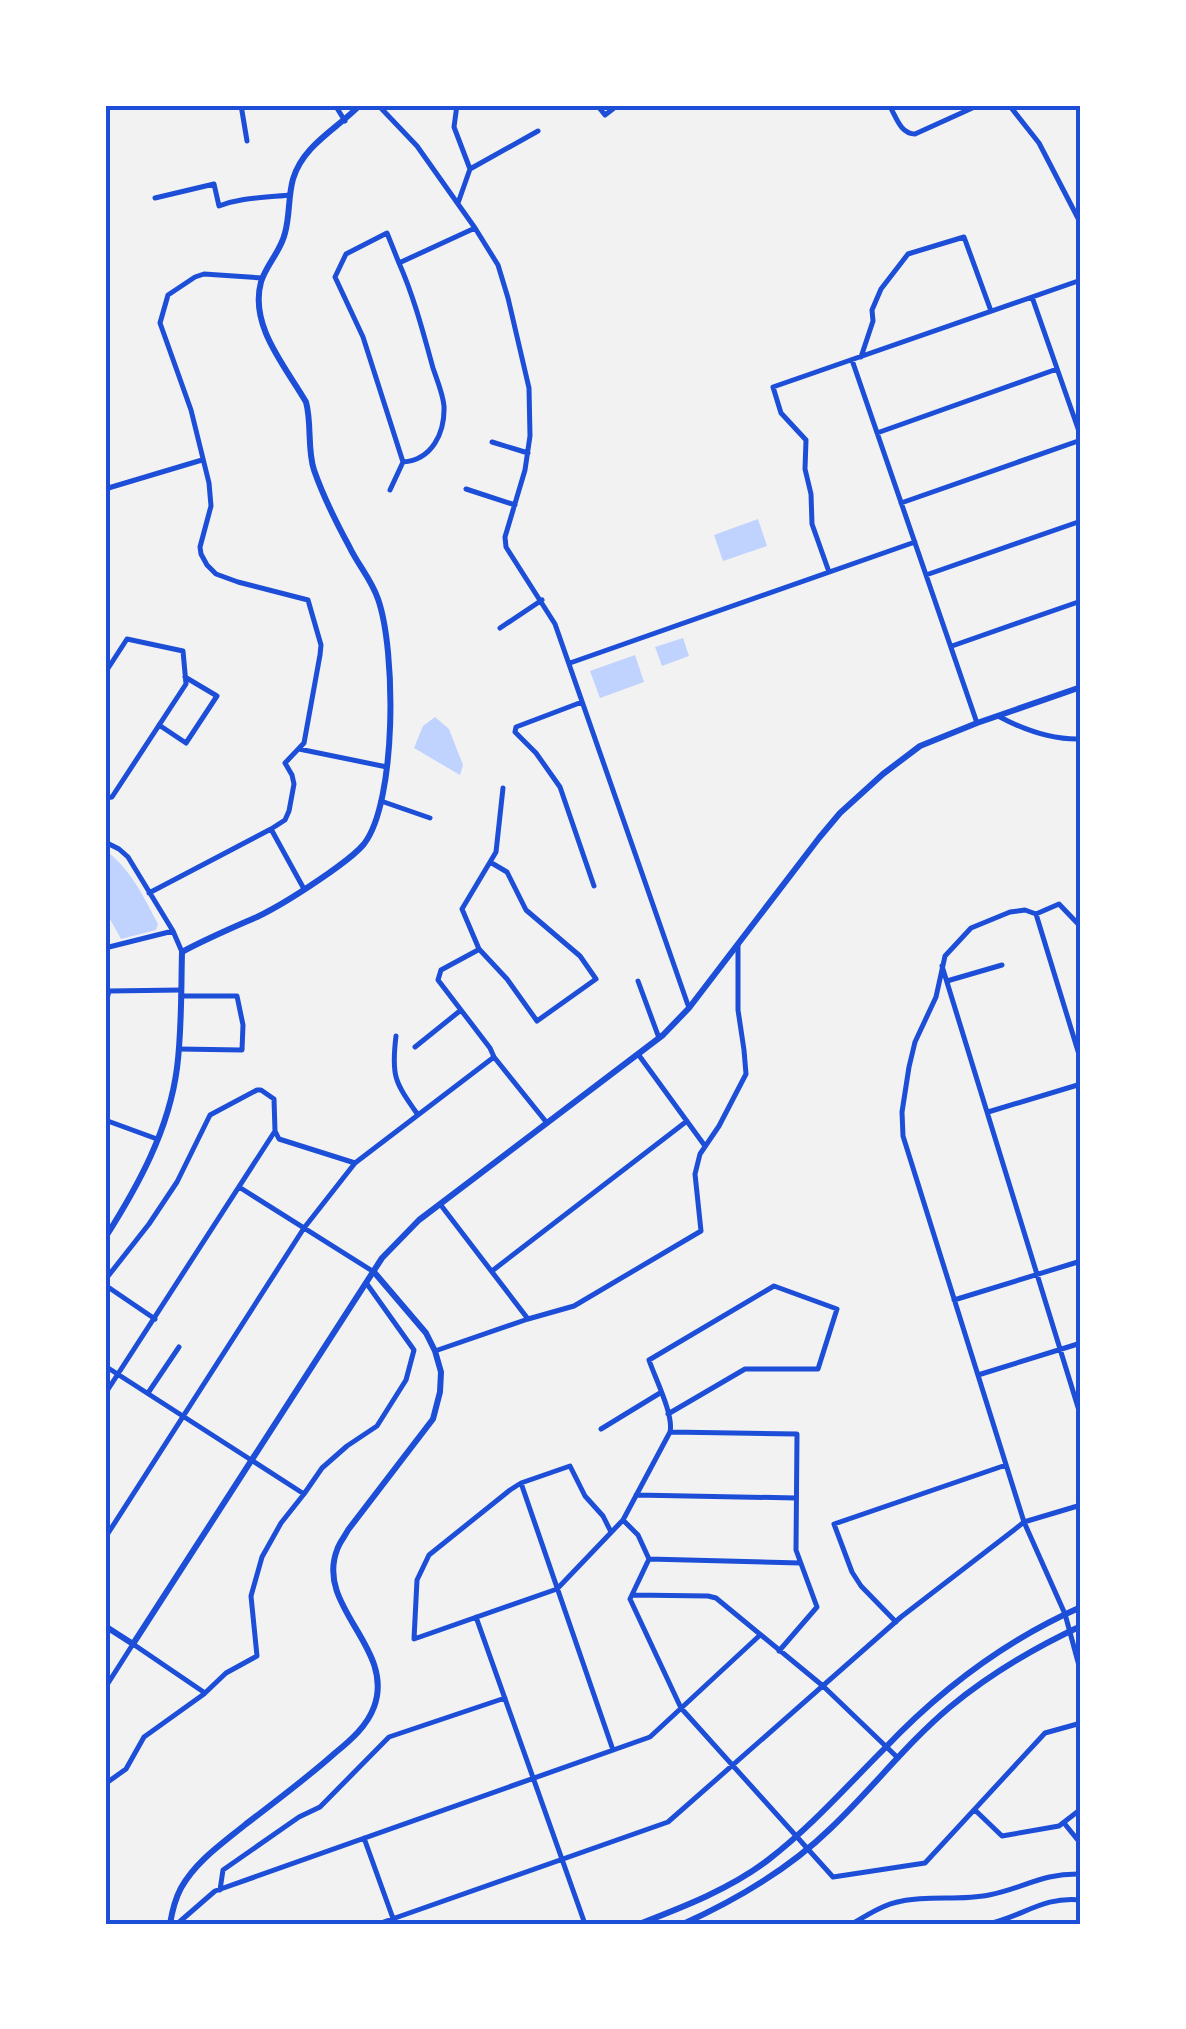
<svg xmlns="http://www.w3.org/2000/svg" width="1186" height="2029" font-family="Mulish,sans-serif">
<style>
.water{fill:#bfd3fe}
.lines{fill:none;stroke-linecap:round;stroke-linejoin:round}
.minor{stroke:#1d4ed8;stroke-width:5}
.tertiary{stroke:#1d4ed8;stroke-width:6}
.neatline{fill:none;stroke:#1d4ed8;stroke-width:4}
</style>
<rect width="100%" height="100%" fill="#f2f2f2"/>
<path class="water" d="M758,519L767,546L723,561L714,535Z
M683,638L689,656L662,666L655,647Z
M635,655L644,682L600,698L590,671Z
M435,717L449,729L463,765L460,775L414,748L423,726Z
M105,850C131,869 143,896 158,924L156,930L121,939L105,910Z"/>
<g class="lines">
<path class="minor" d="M241,105L247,141
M335,105L345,121
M378,105L417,146L475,228L498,265L508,298L529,388L530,436L525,470L505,537L506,547L555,624L689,1008
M457,105L454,127L470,169L458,203
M597,105L605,115L618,105
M889,105C896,116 900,134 915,134L979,105
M1009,105L1039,143L1081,224
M470,169L538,131
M155,198L214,184L219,206C242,197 264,198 289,195
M399,263L387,233L346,254L335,277L363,337L403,462
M262,278L204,274L195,277L168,295L160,323L191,410L209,483L211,506L200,547L201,554L207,565L216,574L238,582L308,600L321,645L320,655L304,743L285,763L292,775L294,784L289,811L285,820L271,829
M1032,297L1081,437
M861,357L873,321L872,310L881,289L908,254L964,237L991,311
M852,360L977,723
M877,433L1057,369
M492,442L528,453
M105,489L202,460
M466,489L515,505
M390,490L403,462C432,460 445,433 444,406C443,394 437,380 433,368C423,332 414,297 399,263L475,228
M901,503L1081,440
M829,572L812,524L811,494L805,469L806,440L781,413L773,387L1081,280
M926,575L1081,521
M500,628L542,600
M952,646L1081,601
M570,663L915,542
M105,673L127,639L183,651L186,684L112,797L105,798
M582,702L516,727L515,732L536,753L560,787L594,886
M998,716C1024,730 1051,740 1081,739
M159,725L186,743L217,696L185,677
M299,749L387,767
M381,801L430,818
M105,842L119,849L128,857L173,931L182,952
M490,862L507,872L526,910L580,956L596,979L537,1021L507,979L479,949L462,909L496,852L503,788
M149,893L271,829L304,889
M1036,914L1059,904L1081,927
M105,948L173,931
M478,950L441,970L438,980L490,1048L494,1057L547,1123
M942,966L1081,1417
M638,981L659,1038
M947,981L1002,965
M105,1007L109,991L181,990
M396,1036C391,1077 395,1082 418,1115
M415,1047L461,1010
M179,1049L242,1050L243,1025L237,996H181
M638,1054L705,1146
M1081,1061L1036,914L1025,910L1010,912L971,928L945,956L936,997L915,1042L909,1067L902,1112L903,1136L1024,1522L1065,1614L1081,1673
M988,1112L1081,1084
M105,1120L157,1139
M239,1187L374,1272
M440,1204L528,1319
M492,1271L687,1121
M105,1280L149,1224L177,1182L210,1115L257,1090H261L274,1099L275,1131L279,1139L355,1163
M105,1285L155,1319
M954,1300L1081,1261
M435,1351L528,1319L574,1306L701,1231L695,1174L700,1154L719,1126L746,1074L744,1050L738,1010V944
M105,1366L304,1494
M978,1375L1081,1343
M148,1393L179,1347
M105,1394L275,1131
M668,1414L745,1369H818L837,1309L774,1286L649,1360C655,1378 674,1415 670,1432L623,1520L638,1535L649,1559L630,1599L681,1708L833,1877L925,1863L1045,1733L1081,1723
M601,1429L660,1393
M670,1432L797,1434L796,1550L817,1607L779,1651
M521,1483L613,1750
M636,1495L796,1498
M611,1532L603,1516L585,1496L570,1466L521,1483L510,1490L429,1555L417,1580L414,1639L557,1589L623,1520
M105,1538L304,1228L355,1163L494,1057
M649,1559L800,1563
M632,1595L708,1596L716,1598L823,1686L898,1758
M476,1617L585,1924
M896,1622L861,1586L852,1572L834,1524L1006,1465
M105,1688L133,1644L205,1693L226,1673L257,1656L251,1596L262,1557L281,1523L304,1494L322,1468L347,1446L377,1426L406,1380L414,1350L367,1284
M105,1784L126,1769L144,1737L204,1694
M976,1811L1002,1836L1059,1826L1081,1809
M1064,1823L1081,1844
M364,1838L395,1924
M220,1890L223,1870L299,1817L320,1807L389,1737L505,1698
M177,1924L215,1891L650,1737L759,1636
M378,1924L668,1822L901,1617L1014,1530L1024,1522L1081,1505
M852,1924C867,1915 884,1904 902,1901C930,1895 960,1901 989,1895C1025,1888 1041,1873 1081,1874
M988,1924C1024,1916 1043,1896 1081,1900"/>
<path class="tertiary" d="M105,1238C138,1186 169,1130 177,1068C182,1029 181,990 182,952C206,939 232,928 257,917C282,905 306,889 329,873C341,864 354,856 364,844C397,801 396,650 378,599C371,579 358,565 349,546C336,522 323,496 314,470C307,449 312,424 306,402C286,367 249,326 261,282C266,265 281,251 285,233C290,215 288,197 293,179C303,145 337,129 360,105
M105,1626L133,1644L382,1258L419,1220L663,1035L689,1008L819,838L840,813L883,774L920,746L977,723L1081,687
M170,1924C172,1912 175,1899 181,1888C196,1861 223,1843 246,1824C276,1801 307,1778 335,1753C351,1740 367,1726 374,1707C396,1648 315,1607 337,1550C339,1543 345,1536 348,1530L433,1419L440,1392L441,1372L435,1351L426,1333L374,1272
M639,1924C683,1907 730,1889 768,1860C811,1827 846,1787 884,1749C940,1690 1006,1640 1081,1607
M683,1924C736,1900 789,1869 831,1828C872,1789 907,1743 950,1707C990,1674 1034,1648 1081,1626"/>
</g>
<rect width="1186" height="2029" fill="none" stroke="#ffffff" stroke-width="215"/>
<rect x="108" y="108" width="970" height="1814" class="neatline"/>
</svg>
